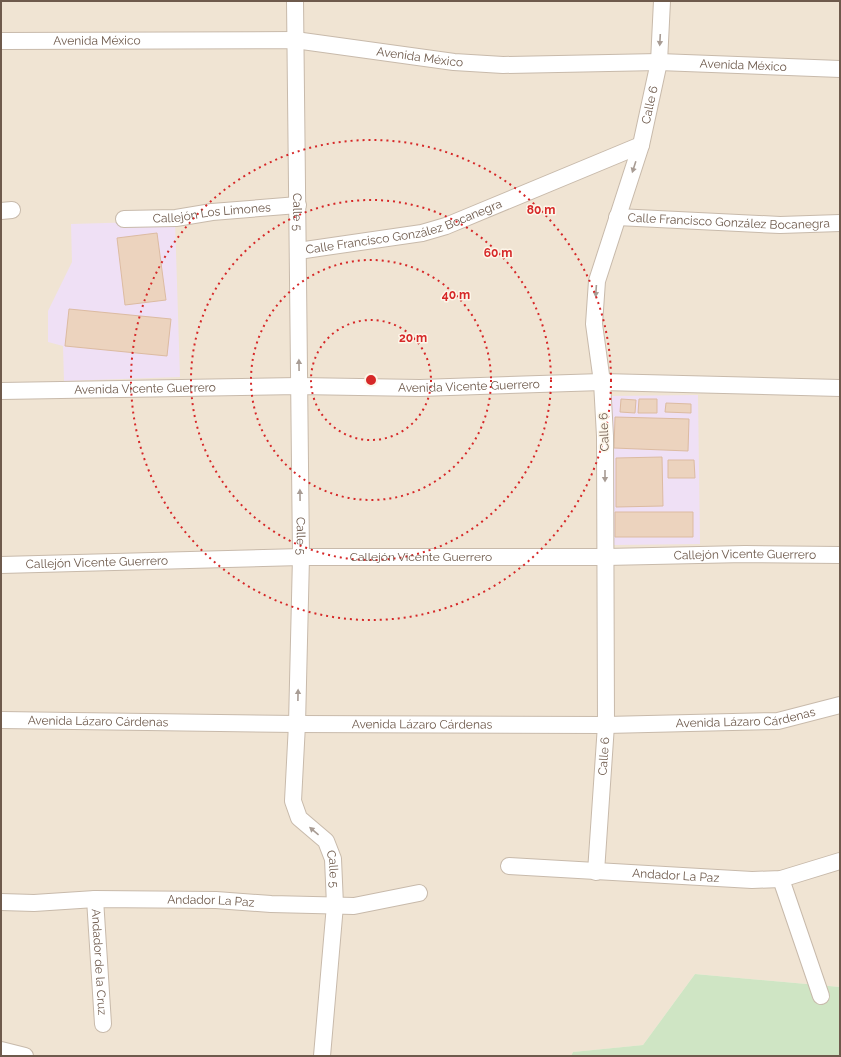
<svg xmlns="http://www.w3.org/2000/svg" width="841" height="1057" font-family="Raleway,sans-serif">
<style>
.residential{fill:#f0e4d3}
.education{fill:#efe0f5}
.green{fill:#cfe5c4}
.building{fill:#ecd3be;stroke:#dcbba1}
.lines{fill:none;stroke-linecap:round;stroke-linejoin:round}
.street-casing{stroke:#c8baab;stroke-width:18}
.street{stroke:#fff;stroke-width:16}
.oneway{fill:#a89c94}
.ring{fill:none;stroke:#d62828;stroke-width:2;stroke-dasharray:2 4}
.labels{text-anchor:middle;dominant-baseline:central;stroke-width:3;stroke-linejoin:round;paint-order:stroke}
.street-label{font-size:12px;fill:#6e5a4c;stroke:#fdf6e9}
.centre{fill:#d62828;stroke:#fdf6e9;stroke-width:2}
.ring-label{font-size:12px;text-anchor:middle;font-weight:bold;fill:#d62828;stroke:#fdf6e9;stroke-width:3;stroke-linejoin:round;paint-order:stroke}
</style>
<rect width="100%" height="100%" fill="#f9f2e4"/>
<path class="residential" d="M1,1H840V987L695,974L643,1045L573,1052L571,1056H1Z"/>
<path class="education" d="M175,221L180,377L64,381L63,346L48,342V311L72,262L71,224Z
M698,395L700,544L613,545L611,396Z"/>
<path class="green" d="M695,974L840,987V1056H571L573,1052L643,1045Z"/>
<path class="building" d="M157,233L166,300L125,305L117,238Z
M69,309L171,319L167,356L65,346Z
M621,399L636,400L635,413L620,412Z
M639,399H657V413H638Z
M666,403L691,404V413L665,412Z
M615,417L689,419L688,451L614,448Z
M662,457L663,506L616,507V458Z
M668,460H694L695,478H668Z
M615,512H693V537H615Z"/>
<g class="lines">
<defs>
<g id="street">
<path id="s1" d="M295,1L301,557L297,724L293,801L299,818L326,841L333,859L335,905L322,1056"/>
<path id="s2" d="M1,41L295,40L454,62L503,65L659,62L840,69"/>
<path d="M1,211L12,210"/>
<path id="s3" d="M617,217L780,225L840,223"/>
<path id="s4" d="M124,219L176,218L212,212L298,205"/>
<path id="s5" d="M298,251L422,233L446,226L641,145"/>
<path id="s6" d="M1,391L299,386L420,388L602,382L840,388"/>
<path id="s7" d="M1,565L301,557H606L745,554L840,555"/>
<path id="s8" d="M1,720L297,724L606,725L778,721L840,705"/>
<path id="s9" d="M509,866L752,880L781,879L840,861"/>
<path id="s10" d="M596,872L606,725L605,436L602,382L594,324L597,281L641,145L659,62L662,1"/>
<path d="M781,879L821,996"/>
<path id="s11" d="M95,899L103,1024"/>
<path id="s12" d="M1,902L34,903L95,899L216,900L271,904L354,906L419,893"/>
<path d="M1,1050L25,1056"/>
</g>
</defs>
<use href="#street" class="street-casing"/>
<use href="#street" class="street"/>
</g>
<defs><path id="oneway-solid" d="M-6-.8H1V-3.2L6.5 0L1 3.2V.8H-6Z"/></defs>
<g class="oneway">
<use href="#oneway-solid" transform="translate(660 40) rotate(93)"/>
<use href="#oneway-solid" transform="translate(634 167) rotate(108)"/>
<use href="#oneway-solid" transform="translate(596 291) rotate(94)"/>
<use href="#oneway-solid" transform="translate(299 365) rotate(-91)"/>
<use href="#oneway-solid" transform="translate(605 476) rotate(90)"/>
<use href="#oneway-solid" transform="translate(300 495) rotate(-91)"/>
<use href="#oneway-solid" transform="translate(298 695) rotate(-89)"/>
<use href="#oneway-solid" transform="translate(314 831) rotate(-140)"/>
</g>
<g class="ring">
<circle cx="371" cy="380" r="60"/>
<circle cx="371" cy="380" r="120"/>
<circle cx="371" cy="380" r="180"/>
<circle cx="371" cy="380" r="240"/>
</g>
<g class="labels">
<g class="street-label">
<text stroke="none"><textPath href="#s2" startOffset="96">Avenida México</textPath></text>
<text stroke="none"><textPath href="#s2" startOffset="420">Avenida México</textPath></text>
<text stroke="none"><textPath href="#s2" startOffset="744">Avenida México</textPath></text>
<text stroke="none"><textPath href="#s10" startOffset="776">Calle 6</textPath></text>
<text stroke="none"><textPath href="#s1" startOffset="211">Calle 5</textPath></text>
<text stroke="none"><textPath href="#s4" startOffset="88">Callejón Los Limones</textPath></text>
<text stroke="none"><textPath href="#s3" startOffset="112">Calle Francisco González Bocanegra</textPath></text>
<text stroke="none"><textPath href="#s5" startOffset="109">Calle Francisco González Bocanegra</textPath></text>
<text stroke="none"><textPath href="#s6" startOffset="468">Avenida Vicente Guerrero</textPath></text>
<text stroke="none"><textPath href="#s6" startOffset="144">Avenida Vicente Guerrero</textPath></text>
<text transform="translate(604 432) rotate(-92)">Calle 6</text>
<text stroke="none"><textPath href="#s1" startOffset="535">Calle 5</textPath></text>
<text stroke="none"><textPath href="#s7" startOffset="744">Callejón Vicente Guerrero</textPath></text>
<text stroke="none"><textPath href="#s7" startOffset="420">Callejón Vicente Guerrero</textPath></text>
<text stroke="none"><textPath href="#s7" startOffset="96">Callejón Vicente Guerrero</textPath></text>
<text stroke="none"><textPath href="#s8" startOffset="745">Avenida Lázaro Cárdenas</textPath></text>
<text stroke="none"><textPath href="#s8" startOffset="97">Avenida Lázaro Cárdenas</textPath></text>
<text stroke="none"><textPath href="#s8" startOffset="421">Avenida Lázaro Cárdenas</textPath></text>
<text stroke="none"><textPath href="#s10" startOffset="116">Calle 6</textPath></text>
<text stroke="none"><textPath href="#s1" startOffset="883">Calle 5</textPath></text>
<text stroke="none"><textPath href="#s9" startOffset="167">Andador La Paz</textPath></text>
<text stroke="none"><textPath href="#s12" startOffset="210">Andador La Paz</textPath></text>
<text stroke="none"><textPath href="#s11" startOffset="63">Andador de la Cruz</textPath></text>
</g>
</g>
<circle cx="371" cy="380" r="6" class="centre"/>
<g class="ring-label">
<text x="541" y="214">80 m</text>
<text x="498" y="257">60 m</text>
<text x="456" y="299">40 m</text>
<text x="413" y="342">20 m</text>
</g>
<rect width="841" height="1057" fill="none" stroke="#6e5a4c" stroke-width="4"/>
</svg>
